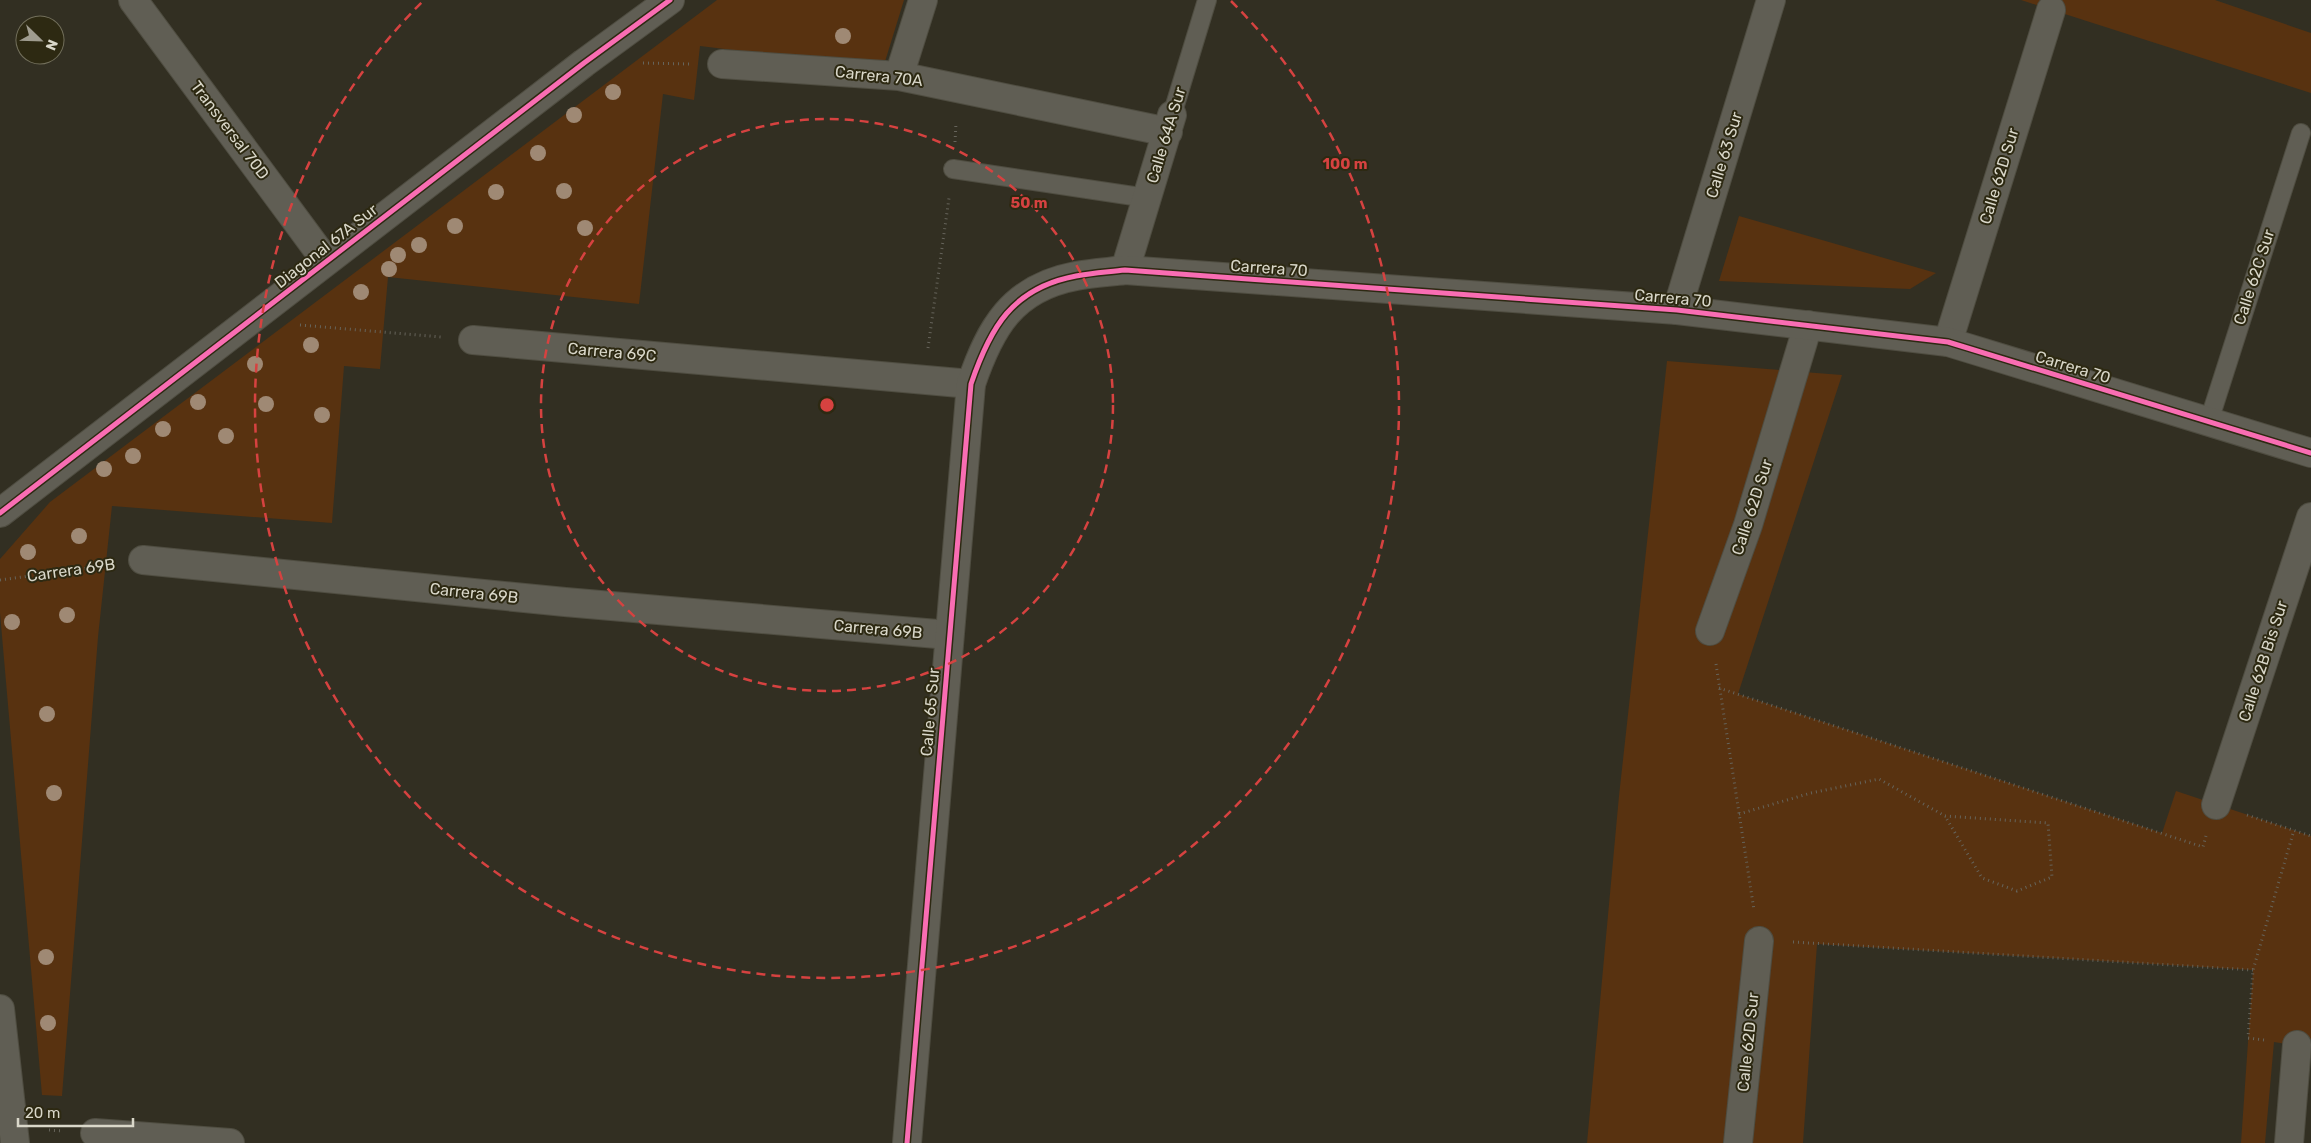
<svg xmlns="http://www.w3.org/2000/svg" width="2311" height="1143" font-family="Rubik,sans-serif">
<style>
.green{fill:#583210}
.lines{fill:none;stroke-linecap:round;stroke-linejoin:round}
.service-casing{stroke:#4f4d41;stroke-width:20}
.minor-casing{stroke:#4f4d41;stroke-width:30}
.tertiary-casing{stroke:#4f4d41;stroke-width:30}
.path{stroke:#66645b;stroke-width:3;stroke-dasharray:1 4;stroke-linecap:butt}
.service{stroke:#605e54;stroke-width:18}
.minor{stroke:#605e54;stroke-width:28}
.tertiary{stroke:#605e54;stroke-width:28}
.cycleway-casing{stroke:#2d2912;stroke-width:8}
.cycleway{stroke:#f96db3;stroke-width:5}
.tree{fill:#9f8974}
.ring{fill:none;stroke:#d64240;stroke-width:2.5;stroke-dasharray:9 6}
.labels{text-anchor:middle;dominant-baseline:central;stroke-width:4;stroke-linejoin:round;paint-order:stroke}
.street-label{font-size:16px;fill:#d9d7c9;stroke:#2d2912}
.centre{fill:#d64240;stroke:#2d2912;stroke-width:2.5}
.ring-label{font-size:15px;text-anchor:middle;font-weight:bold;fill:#d64240;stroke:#2d2912;stroke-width:4;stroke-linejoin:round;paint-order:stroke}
</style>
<rect width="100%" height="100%" fill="#322f22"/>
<path class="green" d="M717,0H904L883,68L700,46L694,100L663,94L639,304L388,277L380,369L344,366L332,523L112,506L98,637L62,1096L42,1095L0,613V559L50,502Z
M2021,0H2215L2311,33V93Z
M1739,216L1936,273L1910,289L1719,281Z
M1667,361L1842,375L1738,694L2162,833L2176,791L2311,836V1048L2274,1042L2265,1143H2241L2253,970L1817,944L1803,1143H1587L1619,796Z"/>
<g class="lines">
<defs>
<path id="service" d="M1172,115L1207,0
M953,169L1147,198
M2209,421L2301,133"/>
<path id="minor" d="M133,0L326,261
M722,64L899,76L1168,132
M899,76L923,0
M1125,270L1172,115
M1677,310L1771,0
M473,340L971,384
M1948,342L2051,10
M0,513L584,63L670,0
M143,560L565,602L949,635
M1710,631L1748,525L1808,325
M2216,805L2311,517
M0,1009L15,1143
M95,1133L230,1143
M1738,1143L1759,941
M2289,1143L2297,1045"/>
<path id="tertiary" d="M907,1143L971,384C990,328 1012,288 1076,276C1092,273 1109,272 1125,270L1677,310L1948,342L2311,453"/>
</defs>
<use href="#service" class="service-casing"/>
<use href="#minor" class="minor-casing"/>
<use href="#tertiary" class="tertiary-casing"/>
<path class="path" d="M643,63L689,64
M955,142L956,123
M300,325L441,337
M928,348L949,198
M0,580L111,565
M1716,664L1754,910
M1719,688L2203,847L2206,836
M1739,814L1811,793L1879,779L1945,816L2048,823L2052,877L2017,891L1982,878L1945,816
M2247,815L2311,836
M1793,942L2253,970
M2264,1040L2248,1038L2253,970L2294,830
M49,1130L62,1131"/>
<use href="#service" class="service"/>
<use href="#minor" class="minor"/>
<use href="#tertiary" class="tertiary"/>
<defs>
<path id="cycleway" d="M0,513L584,63L670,0
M907,1143L971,384C990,328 1012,288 1076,276C1092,273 1109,272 1125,270L1677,310L1948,342L2311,453"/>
</defs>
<use href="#cycleway" class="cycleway-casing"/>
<use href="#cycleway" class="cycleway"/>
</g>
<g class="tree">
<circle cx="843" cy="36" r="8"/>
<circle cx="613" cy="92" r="8"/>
<circle cx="574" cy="115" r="8"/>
<circle cx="538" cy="153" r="8"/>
<circle cx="564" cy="191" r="8"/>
<circle cx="496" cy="192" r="8"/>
<circle cx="455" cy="226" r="8"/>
<circle cx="585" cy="228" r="8"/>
<circle cx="419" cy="245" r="8"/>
<circle cx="398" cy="255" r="8"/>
<circle cx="389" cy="269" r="8"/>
<circle cx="361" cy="292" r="8"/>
<circle cx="311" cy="345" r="8"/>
<circle cx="255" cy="364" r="8"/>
<circle cx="198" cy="402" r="8"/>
<circle cx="266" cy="404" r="8"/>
<circle cx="322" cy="415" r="8"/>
<circle cx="163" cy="429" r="8"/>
<circle cx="226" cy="436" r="8"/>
<circle cx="133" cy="456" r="8"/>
<circle cx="104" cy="469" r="8"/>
<circle cx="79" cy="536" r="8"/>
<circle cx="28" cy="552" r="8"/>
<circle cx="67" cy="615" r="8"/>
<circle cx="12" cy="622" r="8"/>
<circle cx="47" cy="714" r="8"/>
<circle cx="54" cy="793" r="8"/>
<circle cx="46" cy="957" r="8"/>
<circle cx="48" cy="1023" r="8"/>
</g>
<g class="ring">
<circle cx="827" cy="405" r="286"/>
<path d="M1231 1A572 572 0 1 1 423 1"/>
</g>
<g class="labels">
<g class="street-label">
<text transform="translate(879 76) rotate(6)">Carrera 70A</text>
<text transform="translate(230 130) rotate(53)">Transversal 70D</text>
<text transform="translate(1166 135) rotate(-73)">Calle 64A Sur</text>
<text transform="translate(1724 155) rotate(-73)">Calle 63 Sur</text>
<text transform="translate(1999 176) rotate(-73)">Calle 62D Sur</text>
<text transform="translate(326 246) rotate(-38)">Diagonal 67A Sur</text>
<text transform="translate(1269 268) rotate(4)">Carrera 70</text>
<text transform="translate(2254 277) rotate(-72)">Calle 62C Sur</text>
<text transform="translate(1673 298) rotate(5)">Carrera 70</text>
<text transform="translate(612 352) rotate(5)">Carrera 69C</text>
<text transform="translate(2073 367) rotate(17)">Carrera 70</text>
<text transform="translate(1752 507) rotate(-72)">Calle 62D Sur</text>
<text transform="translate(71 570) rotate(-8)">Carrera 69B</text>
<text transform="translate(474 593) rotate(6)">Carrera 69B</text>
<text transform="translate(878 629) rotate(5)">Carrera 69B</text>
<text transform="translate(2263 661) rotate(-72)">Calle 62B Bis Sur</text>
<text transform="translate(930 712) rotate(-85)">Calle 65 Sur</text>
<text transform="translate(1748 1042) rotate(-84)">Calle 62D Sur</text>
</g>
</g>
<circle cx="827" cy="405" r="8" class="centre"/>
<g class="ring-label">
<text x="1345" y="169">100 m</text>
<text x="1029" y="208">50 m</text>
</g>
<g transform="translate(40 40) rotate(113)"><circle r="24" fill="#2d2912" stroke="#726f5b"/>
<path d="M0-4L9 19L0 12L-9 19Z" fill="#9f9c8f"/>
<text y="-8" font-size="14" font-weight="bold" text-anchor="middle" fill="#d9d7c9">N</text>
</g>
<path d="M18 1118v8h115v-8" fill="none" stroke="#d9d7c9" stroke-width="2.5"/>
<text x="25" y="1118" font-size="15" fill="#d9d7c9" stroke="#2d2912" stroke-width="4" paint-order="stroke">20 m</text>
</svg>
